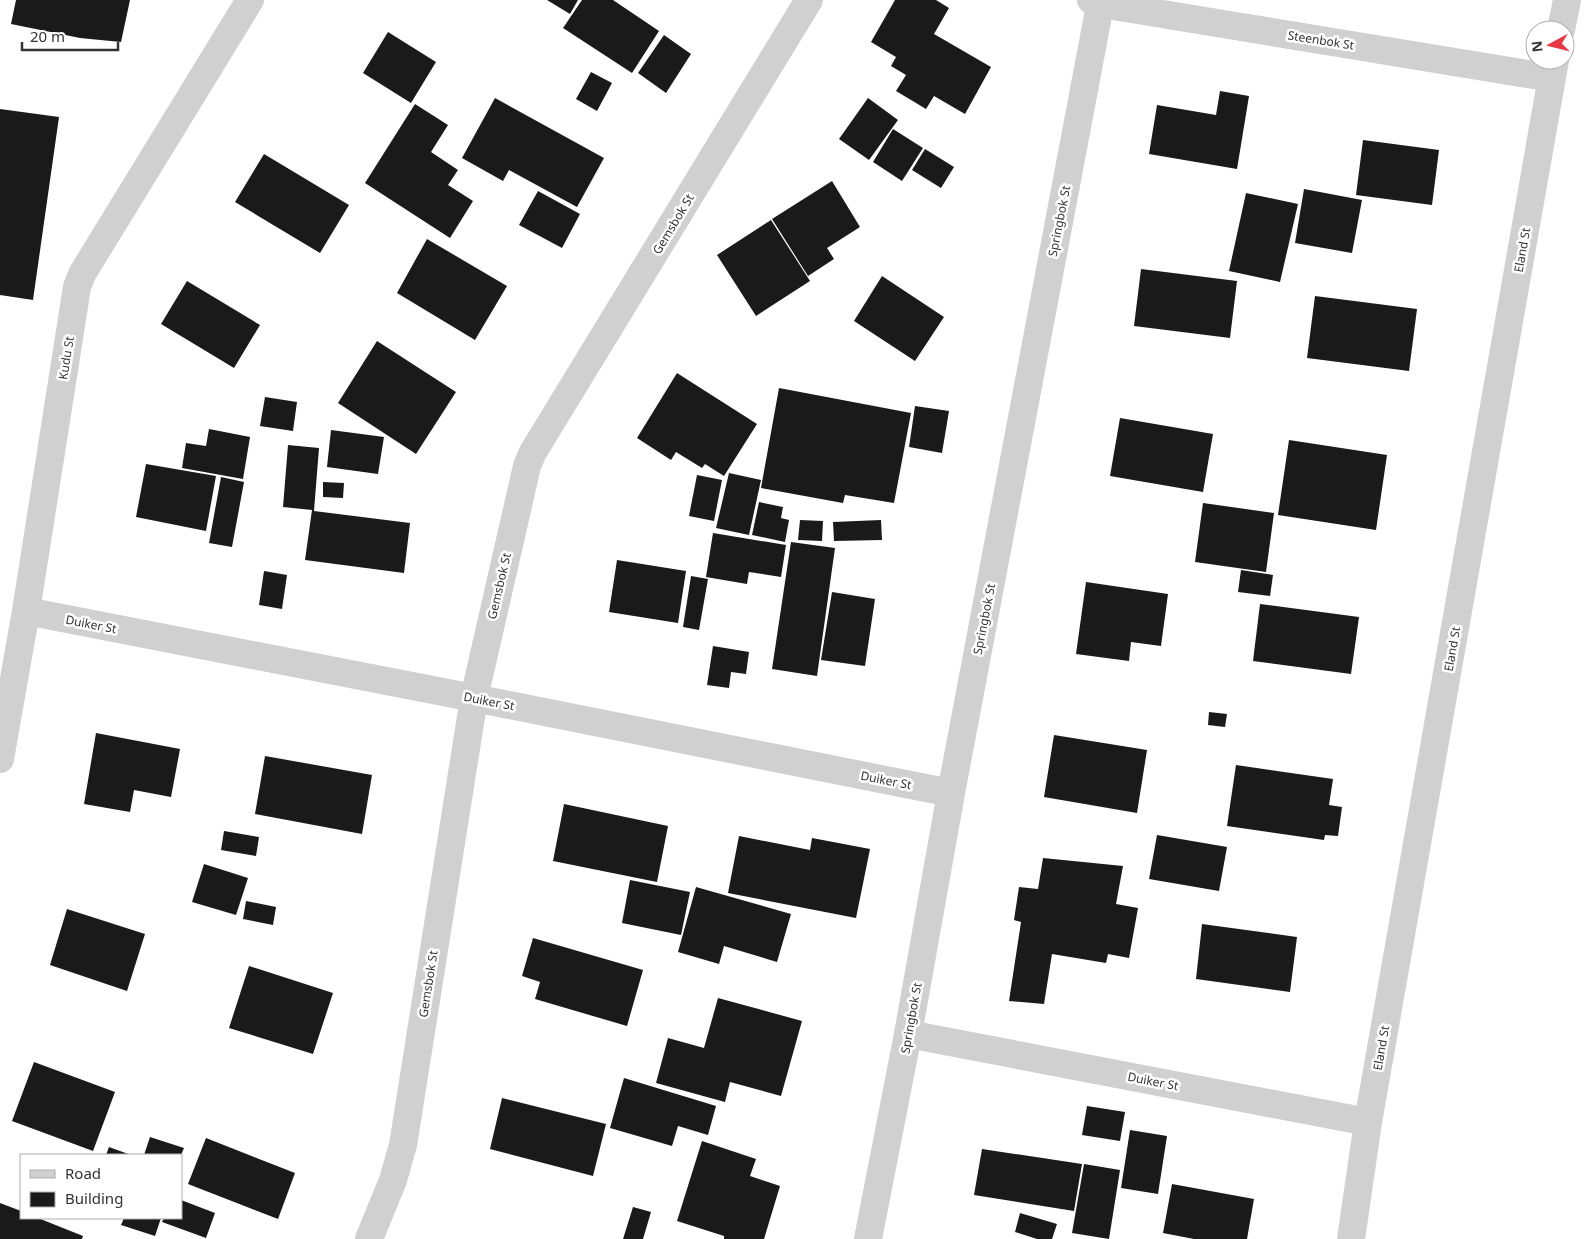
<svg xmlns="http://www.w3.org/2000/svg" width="1595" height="1239" font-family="'Noto Sans',sans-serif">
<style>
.building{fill:#1a1a1a}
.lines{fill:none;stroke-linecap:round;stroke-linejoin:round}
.street{stroke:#d0d0d0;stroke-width:28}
.labels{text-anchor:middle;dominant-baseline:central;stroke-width:5;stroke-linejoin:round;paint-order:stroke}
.street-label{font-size:12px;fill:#333;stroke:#fff}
</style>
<rect width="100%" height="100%" fill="#fff"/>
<path class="building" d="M16,0H130L121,42L80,38L11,24Z
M547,0H578L570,14Z
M582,0H613L659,31L632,73L563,28Z
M895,0H936L949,8L934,34L991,67L965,114L934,96L926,109L896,91L906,75L891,66L896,57L871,42Z
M388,32L436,62L411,103L363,73Z
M664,35L691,54L666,93L638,73Z
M591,72L612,83L597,111L576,99Z
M1220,91L1249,96L1237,169L1149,154L1157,105L1216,115Z
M495,98L604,158L577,207L509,170L503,181L462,158Z
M868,98L898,120L869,160L839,139Z
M415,104L448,125L431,152L458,170L448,185L473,201L450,238L365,183Z
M0,109L59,117L33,300L0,295Z
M893,129L923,148L902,181L873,162Z
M1363,140L1439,150L1432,205L1356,195Z
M925,149L954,167L941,188L912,170Z
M264,154L349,205L320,253L235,202Z
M832,181L860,227L827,248L834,259L808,276L772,219Z
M1304,189L1362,200L1352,253L1295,243Z
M538,191L580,214L562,248L519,225Z
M1246,193L1298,204L1280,282L1229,271Z
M771,220L810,281L756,316L717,255Z
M427,239L507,286L475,340L397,293Z
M1141,269L1237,281L1230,338L1134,326Z
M882,276L944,317L915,361L854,321Z
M187,281L260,325L234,368L161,324Z
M1315,296L1417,309L1409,371L1307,358Z
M377,341L456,392L416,454L338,403Z
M677,373L757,424L724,476L705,464L702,468L676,452L671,460L637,438Z
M779,388L911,413L894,503L845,495L843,503L761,488Z
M265,397L297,402L293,431L260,426Z
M915,406L949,411L942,453L909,447Z
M1120,418L1213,434L1203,492L1110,476Z
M209,429L250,437L243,479L182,468L186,443L206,446Z
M331,430L384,437L378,474L327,467Z
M1289,440L1387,455L1376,530L1278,515Z
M288,445L319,448L314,511L410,523L404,573L305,560L312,510L283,507Z
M146,464L216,476L206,531L136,517Z
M729,473L761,480L749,535L716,528Z
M697,475L722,480L714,521L689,516Z
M221,477L244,482L232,547L209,543Z
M323,482L344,483L343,498L323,497Z
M759,502L783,507L781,518L789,520L785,542L752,535Z
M1203,503L1274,513L1266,572L1195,562Z
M800,520L823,521L822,541L798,540Z
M881,520L882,540L834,541L833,522Z
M713,533L786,545L781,577L749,572L747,584L706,577Z
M791,542L835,548L817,676L772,669Z
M617,560L686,571L678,623L609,612Z
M1241,570L1273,575L1270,596L1238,592Z
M264,571L287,575L282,609L259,605Z
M691,576L708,579L699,630L683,627Z
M1086,582L1168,594L1161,646L1131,642L1129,661L1076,654Z
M832,592L875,599L865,666L821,660Z
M1260,604L1359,617L1351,674L1253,661Z
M713,646L749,652L746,674L731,672L729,688L707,685Z
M1209,712L1227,714L1225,727L1208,725Z
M96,733L180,749L171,797L134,790L130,812L84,804Z
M1054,735L1147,750L1137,813L1044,797Z
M265,756L372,775L362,834L255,814Z
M1236,765L1333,779L1329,805L1342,807L1338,836L1325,835L1324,840L1227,826Z
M564,804L668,826L657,882L553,861Z
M224,831L259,837L256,856L221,850Z
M1157,835L1227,847L1219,891L1149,879Z
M739,836L810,850L812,838L870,849L856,918L728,893Z
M1043,858L1123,866L1116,904L1138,908L1129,958L1108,954L1106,963L1052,954L1044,1004L1009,1001L1021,922L1014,920L1019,887L1038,889Z
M204,864L248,878L236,915L192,902Z
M630,880L690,892L681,935L622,923Z
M696,887L791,914L777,962L724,946L719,964L678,952Z
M246,901L276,907L273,925L243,919Z
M67,909L145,934L127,991L50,965Z
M1202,924L1297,937L1290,992L1196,979Z
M533,938L643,970L627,1026L535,999L540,982L522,976Z
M249,966L333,993L313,1054L229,1028Z
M718,998L802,1021L781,1096L730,1082L725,1102L656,1083L668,1038L704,1048Z
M34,1062L115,1092L93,1151L12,1121Z
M624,1078L716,1106L708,1135L678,1126L672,1146L610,1128Z
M502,1098L606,1124L593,1176L490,1149Z
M1087,1106L1125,1112L1120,1141L1082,1135Z
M1130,1130L1167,1136L1158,1194L1121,1188Z
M150,1137L184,1148L181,1155H144Z
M206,1138L295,1173L278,1219L188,1184Z
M702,1141L756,1159L750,1176L780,1186L764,1239H724V1236L677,1221Z
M109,1147L131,1155H106Z
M982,1149L1082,1164L1074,1211L974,1195Z
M1084,1164L1120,1170L1109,1239L1072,1233Z
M1172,1184L1254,1199L1247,1239H1194L1163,1233Z
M181,1200L215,1213L206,1238L162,1222L164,1218H181Z
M0,1203L21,1211V1218H38L83,1236L82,1239H0Z
M633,1207L651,1212L643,1239H623Z
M1020,1213L1057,1224L1052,1239H1037L1015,1232Z
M124,1218H161L155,1236L121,1225Z"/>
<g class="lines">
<path class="street" d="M1091,0L1101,4L1552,78
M1561,30L1567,0
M26,611L474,698L951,793
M0,759L26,611L77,287L82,274L250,0
M908,1034L1368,1122
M369,1239L393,1180L403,1145L474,698L527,466L533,452L809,0
M868,1239L908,1034L951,793L1101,0
M1351,1239L1368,1122L1555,60"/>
</g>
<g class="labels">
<g class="street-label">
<text transform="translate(1321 40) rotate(9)">Steenbok St</text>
<text transform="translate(1059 221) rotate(-79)">Springbok St</text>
<text transform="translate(673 224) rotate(-59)">Gemsbok St</text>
<text transform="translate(1522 250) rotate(-80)">Eland St</text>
<text transform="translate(66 358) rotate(-81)">Kudu St</text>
<text transform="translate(499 586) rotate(-77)">Gemsbok St</text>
<text transform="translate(984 619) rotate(-79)">Springbok St</text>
<text transform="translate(91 624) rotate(11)">Duiker St</text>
<text transform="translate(1452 649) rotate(-80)">Eland St</text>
<text transform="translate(489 701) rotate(11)">Duiker St</text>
<text transform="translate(886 780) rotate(11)">Duiker St</text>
<text transform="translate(428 984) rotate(-81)">Gemsbok St</text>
<text transform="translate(911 1018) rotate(-80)">Springbok St</text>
<text transform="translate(1381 1048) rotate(-80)">Eland St</text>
<text transform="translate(1153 1081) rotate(11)">Duiker St</text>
</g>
</g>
<rect x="20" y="1154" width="162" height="65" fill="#ffffff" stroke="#adadad"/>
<rect x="30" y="1170" width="25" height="8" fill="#d0d0d0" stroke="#adadad"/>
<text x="65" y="1179" font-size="15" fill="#333333">Road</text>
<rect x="30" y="1192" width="25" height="15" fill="#1a1a1a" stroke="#adadad"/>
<text x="65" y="1204" font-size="15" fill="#333333">Building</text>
<g transform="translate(1550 45) rotate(263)"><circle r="24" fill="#ffffff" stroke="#adadad"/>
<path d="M0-4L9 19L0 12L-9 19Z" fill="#e63946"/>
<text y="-8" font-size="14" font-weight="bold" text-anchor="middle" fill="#333333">N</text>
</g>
<path d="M22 42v8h96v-8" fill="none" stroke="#333333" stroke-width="2.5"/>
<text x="30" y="42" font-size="15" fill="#333333" stroke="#ffffff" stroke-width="4" paint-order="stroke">20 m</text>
</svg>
